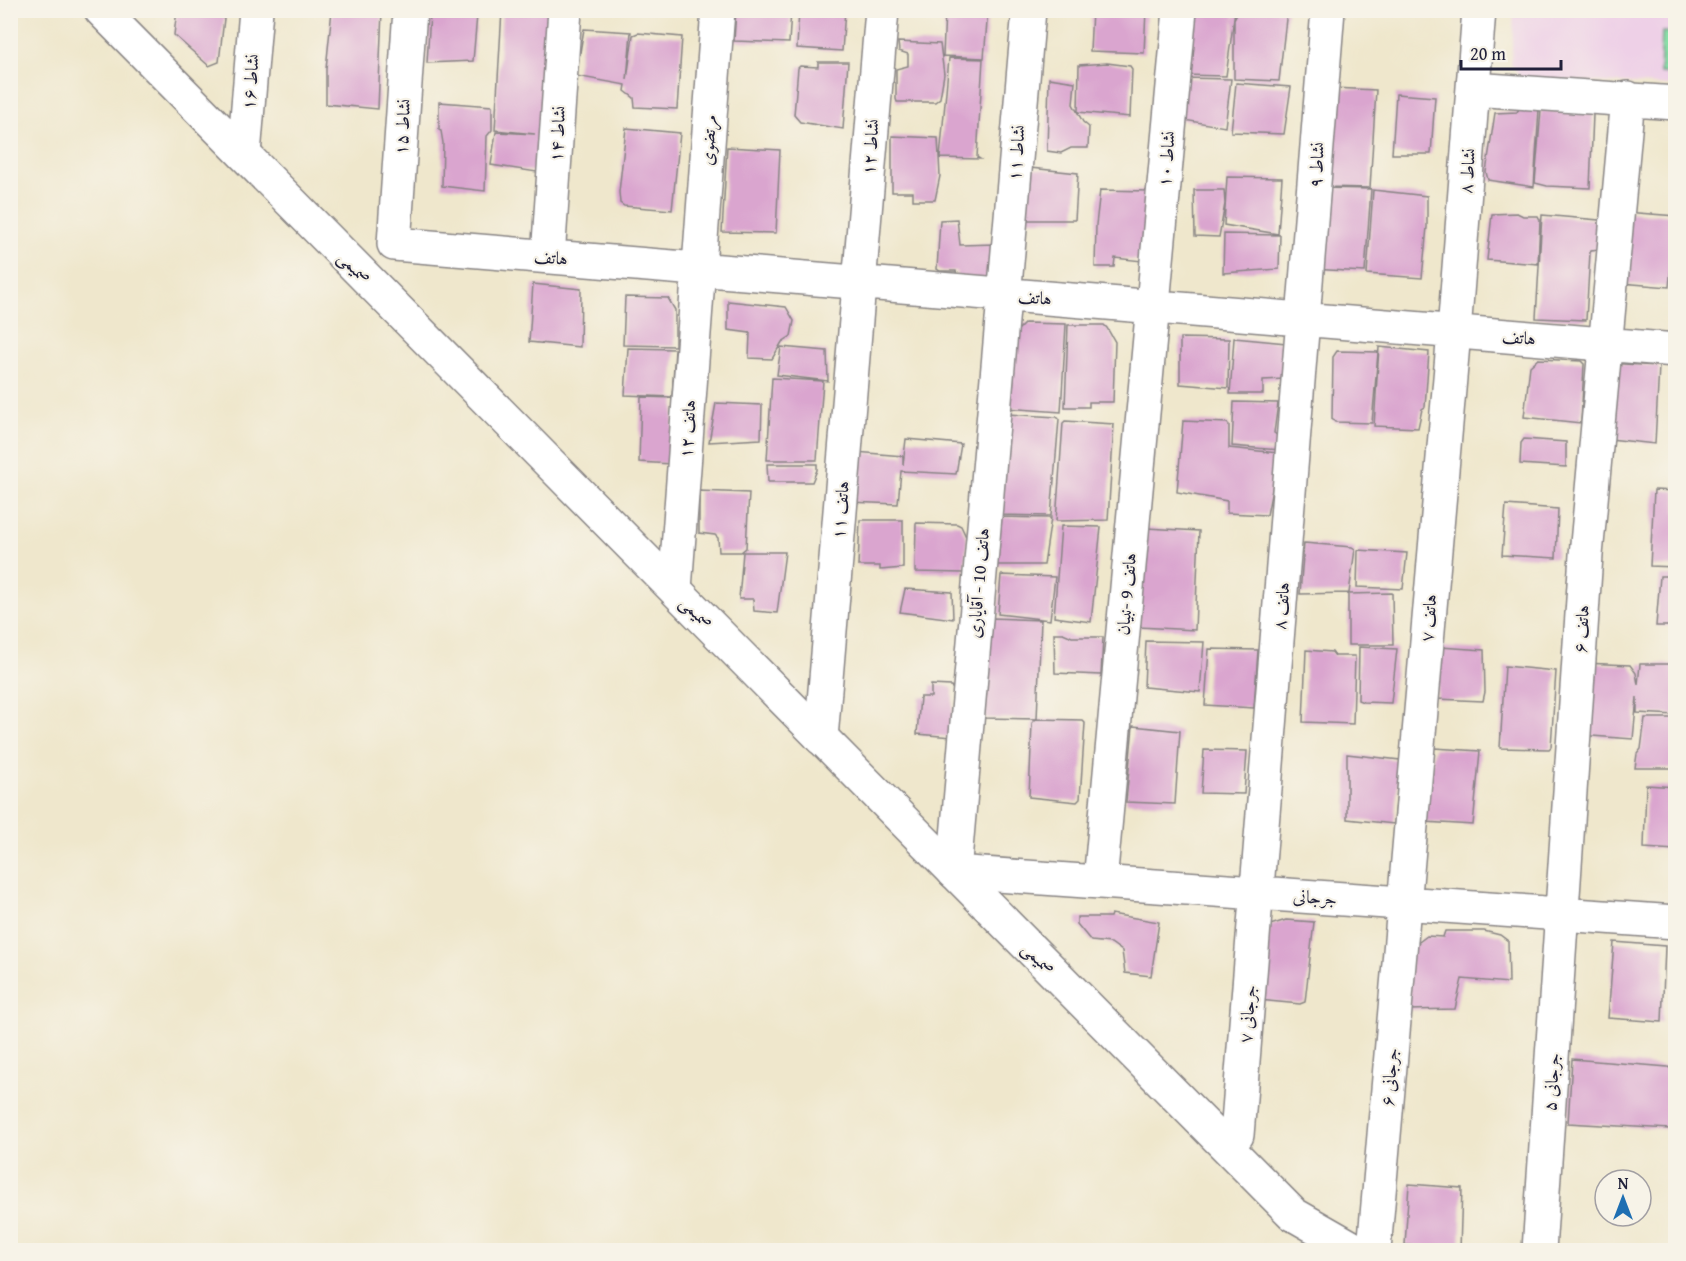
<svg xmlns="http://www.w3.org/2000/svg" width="1686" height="1261" font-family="'Gentium Book Plus',Amiri,serif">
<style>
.built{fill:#eed0e7}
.green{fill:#86e0a6;stroke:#548170;stroke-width:1.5}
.building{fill:#daa5cf}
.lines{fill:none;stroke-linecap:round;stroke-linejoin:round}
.minor-casing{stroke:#888484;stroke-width:36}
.tertiary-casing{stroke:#888484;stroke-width:36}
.minor{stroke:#fff;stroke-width:33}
.tertiary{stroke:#fff;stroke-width:33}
.labels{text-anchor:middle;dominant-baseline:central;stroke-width:4.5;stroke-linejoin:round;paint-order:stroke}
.street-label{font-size:18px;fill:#22223b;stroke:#f7f3e8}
</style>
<rect width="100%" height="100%" fill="#f7f3e8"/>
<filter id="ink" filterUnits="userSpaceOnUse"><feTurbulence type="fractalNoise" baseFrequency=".0167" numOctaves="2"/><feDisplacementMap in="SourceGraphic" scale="12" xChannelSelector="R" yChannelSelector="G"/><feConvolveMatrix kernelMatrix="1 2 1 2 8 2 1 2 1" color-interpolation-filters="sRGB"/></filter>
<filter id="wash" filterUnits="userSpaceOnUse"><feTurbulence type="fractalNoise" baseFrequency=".008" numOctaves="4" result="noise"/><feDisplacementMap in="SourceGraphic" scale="24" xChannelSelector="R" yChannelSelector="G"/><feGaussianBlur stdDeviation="1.35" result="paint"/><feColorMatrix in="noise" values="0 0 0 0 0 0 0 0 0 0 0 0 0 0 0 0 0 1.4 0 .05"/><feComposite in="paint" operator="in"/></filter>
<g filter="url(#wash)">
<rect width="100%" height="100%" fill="#efe7cc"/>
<path class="built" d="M1514,11H1675V86L1521,78L1511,64Z"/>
<path class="green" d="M1662,32L1675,33V74L1660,73Z"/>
<g id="blocks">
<path class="building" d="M177,10H225L219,62L209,66L174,35Z
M332,10H382L378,109L326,104V69Z
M502,10H552L543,173L491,165L496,132L535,134L495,130Z
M736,10H791L789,43L734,41Z
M799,10H845L842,51L797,48Z
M945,10H988L984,58L943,56Z
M1092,10H1146L1144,53L1090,51Z
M1188,10H1235L1226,76L1182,75Z
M1239,10H1287L1279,81L1234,79V19Z
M434,12L457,15H477L473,61L427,63L430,13Z
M584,29L631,32L627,80L633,35L638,33L682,37L677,109L635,107L634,98L625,91L626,85L576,76Z
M898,42L940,44L944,74L940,98L935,102H897L896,99V69L908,66V54L899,51Z
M949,58L983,59L977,157L980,159L940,158Z
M818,62H848L843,129L800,122L794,115L798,68L800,66L818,67Z
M1107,63L1130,66L1132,69L1130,117L1078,112L1079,65Z
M1049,78L1075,82L1073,104L1083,122L1089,127L1088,148H1071L1061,153L1047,151Z
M1182,78L1231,79L1225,127L1178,119Z
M1236,83L1291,87L1284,134L1231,132Z
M1332,88L1376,90L1370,188L1325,187Z
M1396,94L1435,97L1431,154H1392Z
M439,102L492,106V130L487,136L485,191L442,186L443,143L441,131L439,130Z
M1519,109H1539L1534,187L1488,180L1486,172L1495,113L1517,112Z
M1541,110L1593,114L1590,188L1547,186L1535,183Z
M626,128L680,133L672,210L624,206L620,203L619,192Z
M892,136L938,138L940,176L935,200H913V192H892Z
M727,147L780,150L776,233L722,232Z
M1030,168L1078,173L1075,220H1025Z
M1227,177L1282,178L1278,234L1224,225Z
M1319,188L1371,189L1365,272L1311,269Z
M1100,190L1149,191L1142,261L1115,258L1114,267H1095L1096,225Z
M1194,190H1224L1225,204L1219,237L1195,236Z
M1373,190L1427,196V227L1422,278L1367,274Z
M1625,212L1676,216L1669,287L1621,283Z
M1517,213L1523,216H1538L1540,220L1538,264L1487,260L1492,214Z
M1542,215L1599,220L1600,249L1591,250L1590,253L1586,320L1536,318Z
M957,219L960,245L996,244L993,280L957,277L956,271H940L937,269L940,220Z
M1674,233H1676V264H1672Z
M1224,234L1280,235L1279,269L1223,273Z
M533,284L581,289L580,347L529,342Z
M625,297L668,298L675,310V346L623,345Z
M728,301L786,307L794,321L791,336L782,342L772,359L749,358L750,333L728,330Z
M1025,323L1066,324L1061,412L1006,408L1009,359L1018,330Z
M1068,325H1104L1107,328L1115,342L1113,402H1089V407H1065Z
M1180,338L1229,339L1228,388L1180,384Z
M1234,338L1286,343L1284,379L1263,380V394H1230Z
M781,347L827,351L828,381L777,375Z
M1379,347L1429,352L1425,407L1422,409L1418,428L1374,426Z
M628,348L675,349L672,397L625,395Z
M1337,351L1378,352L1372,423L1335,422L1332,419L1333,357Z
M1538,359L1581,361L1584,364L1581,423L1524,417L1530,366Z
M1606,363L1659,366L1655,444L1601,438Z
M772,378L823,381L817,460H767Z
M641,397L675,398L671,464L639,462Z
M1234,402L1278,403L1274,433L1281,438L1280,450L1232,446Z
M716,403L762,405L761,439L709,442Z
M1006,414L1057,417L1059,419L1051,516L997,515Z
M1065,421L1114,424L1108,520L1056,521L1063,423Z
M1183,421L1227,423L1229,425V448L1279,453L1267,515L1227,513V501L1177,492Z
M906,439L961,444L956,474L901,471L898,504L849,502L856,452L903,456V465Z
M1524,439L1566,442V467L1520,464L1521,443Z
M767,464H817V470L812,482H768Z
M1654,490L1676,491V567L1650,566Z
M699,491L749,493L746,548L741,552H719L718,538L715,535L699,533Z
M1506,505L1558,509L1556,558L1502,555Z
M998,517L1051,518L1044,565H996Z
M860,520H903V568L880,570V566H858Z
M916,523L957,524L961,526L967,539L964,573L915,572Z
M1061,526L1101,527L1091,622L1054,617Z
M1146,528L1199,531L1195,630L1139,627Z
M1304,543L1352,547L1355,549L1349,593L1300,594Z
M1358,550L1407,553L1403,589L1357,587Z
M743,552H785L777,613L754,611L753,599H739Z
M1001,575L1055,577L1050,620L998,614Z
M1660,576H1676V626H1656Z
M905,589L952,592L953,619L900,612Z
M1392,593L1393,645H1348V594Z
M991,618L1041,620L1037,719L1082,720L1085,723L1080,799L1077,802L1029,797L1032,723L1036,719L984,718Z
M1054,633H1063L1072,637H1103L1101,675L1055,673Z
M1146,641L1204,642L1200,692L1144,687Z
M1359,647L1397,649L1391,703L1363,702L1358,700Z
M1440,647L1484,650L1485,692L1483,701L1437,699Z
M1209,649L1258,650L1254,708L1205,705Z
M1306,650L1332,652L1335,656H1355L1353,724L1303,722Z
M1583,663L1630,665L1636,673L1638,685L1640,664H1676V715L1637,713V697L1633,739L1578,735Z
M1505,666L1556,671L1551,747L1549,749L1500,748Z
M931,685L951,686L953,690L952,737L917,734L920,697H931Z
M1645,718H1676V768H1635L1637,754L1641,749Z
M1133,726L1180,731L1175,804L1126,802Z
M1434,748L1480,751L1473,825L1425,822Z
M1204,750L1247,751L1244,794L1201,793Z
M1347,754L1400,760L1394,824L1347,819Z
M1646,785L1676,787V850L1644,848Z
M1111,914L1159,922L1151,976L1125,973L1122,951L1111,943L1091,941L1077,924V917H1110Z
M1286,920L1314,922L1305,1002L1300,1004L1259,1000L1270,925Z
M1445,931H1484L1500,935L1508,941L1509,983L1462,979L1455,1009L1407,1010L1411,948L1427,936L1443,937Z
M1614,942L1665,946L1662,1022L1608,1018Z
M1572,1059L1668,1067L1672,1070L1670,1129L1568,1123Z
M1409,1184L1462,1188L1460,1250L1405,1245Z"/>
</g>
</g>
<g filter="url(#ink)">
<use href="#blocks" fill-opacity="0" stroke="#888484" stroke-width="1.5"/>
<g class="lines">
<defs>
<path id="minor" d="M1029,10L954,872L1676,922
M1473,89L1676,103
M244,154L256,10
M394,244L1676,350
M394,244L410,10
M548,257L565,10
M675,589L718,10
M821,738L882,10
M1100,882L1180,10
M1237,1135L1328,10
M1374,1250L1454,332L1479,10
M1539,1250L1586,555L1628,98"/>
<path id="tertiary" d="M101,10L1293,1214L1356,1250"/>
</defs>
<use href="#minor" class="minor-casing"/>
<use href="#tertiary" class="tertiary-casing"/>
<use href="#minor" class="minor"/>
<use href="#tertiary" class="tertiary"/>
</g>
</g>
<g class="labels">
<g class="street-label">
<text transform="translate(250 82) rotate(-85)">نشاط ۱۶</text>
<text transform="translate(402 127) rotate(-86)">نشاط ۱۵</text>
<text transform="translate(557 134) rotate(-86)">نشاط ۱۴</text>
<text transform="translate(708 140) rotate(-86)">مرتضوی</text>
<text transform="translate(870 147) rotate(-85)">نشاط ۱۲</text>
<text transform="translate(1016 153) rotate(-85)">نشاط ۱۱</text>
<text transform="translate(1166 159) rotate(-85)">نشاط ۱۰</text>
<text transform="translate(1316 165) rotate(-86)">نشاط ۹</text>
<text transform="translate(1467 171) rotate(-85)">نشاط ۸</text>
<text transform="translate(551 257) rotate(5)">هاتف</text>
<text transform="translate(355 267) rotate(45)">صمیمی</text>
<text transform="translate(1035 297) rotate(5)">هاتف</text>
<text transform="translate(1519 337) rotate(5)">هاتف</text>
<text transform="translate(687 429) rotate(-86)">هاتف ۱۲</text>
<text transform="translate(840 510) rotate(-85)">هاتف ۱۱</text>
<text transform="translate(978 583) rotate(-85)">هاتف 10 - آقایاری</text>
<text transform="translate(1126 594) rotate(-85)">هاتف 9 -نبیان</text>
<text transform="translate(1281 606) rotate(-85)">هاتف ۸</text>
<text transform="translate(697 612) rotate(45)">صمیمی</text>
<text transform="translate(1428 618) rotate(-85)">هاتف ۷</text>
<text transform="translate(1581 629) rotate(-86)">هاتف ۶</text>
<text transform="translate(1315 897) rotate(4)">جرجانی</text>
<text transform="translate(1039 958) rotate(45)">صمیمی</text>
<text transform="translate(1247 1014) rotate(-85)">جرجانی ۷</text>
<text transform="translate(1389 1077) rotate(-85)">جرجانی ۶</text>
<text transform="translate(1551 1082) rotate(-86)">جرجانی ۵</text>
</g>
</g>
<rect width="1686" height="1261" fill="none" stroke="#f7f3e8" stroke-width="36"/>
<g transform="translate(1623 1198)"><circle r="28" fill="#f7f3e8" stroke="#a29fa3" stroke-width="1.5"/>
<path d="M0-4.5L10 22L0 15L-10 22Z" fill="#1f6fb2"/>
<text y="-9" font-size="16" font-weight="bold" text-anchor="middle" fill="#22223b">N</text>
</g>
<path d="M1461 60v9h100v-9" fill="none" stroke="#22223b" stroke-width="3"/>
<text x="1470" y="60" font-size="18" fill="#22223b" stroke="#f7f3e8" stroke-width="4.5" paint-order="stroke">20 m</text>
</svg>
